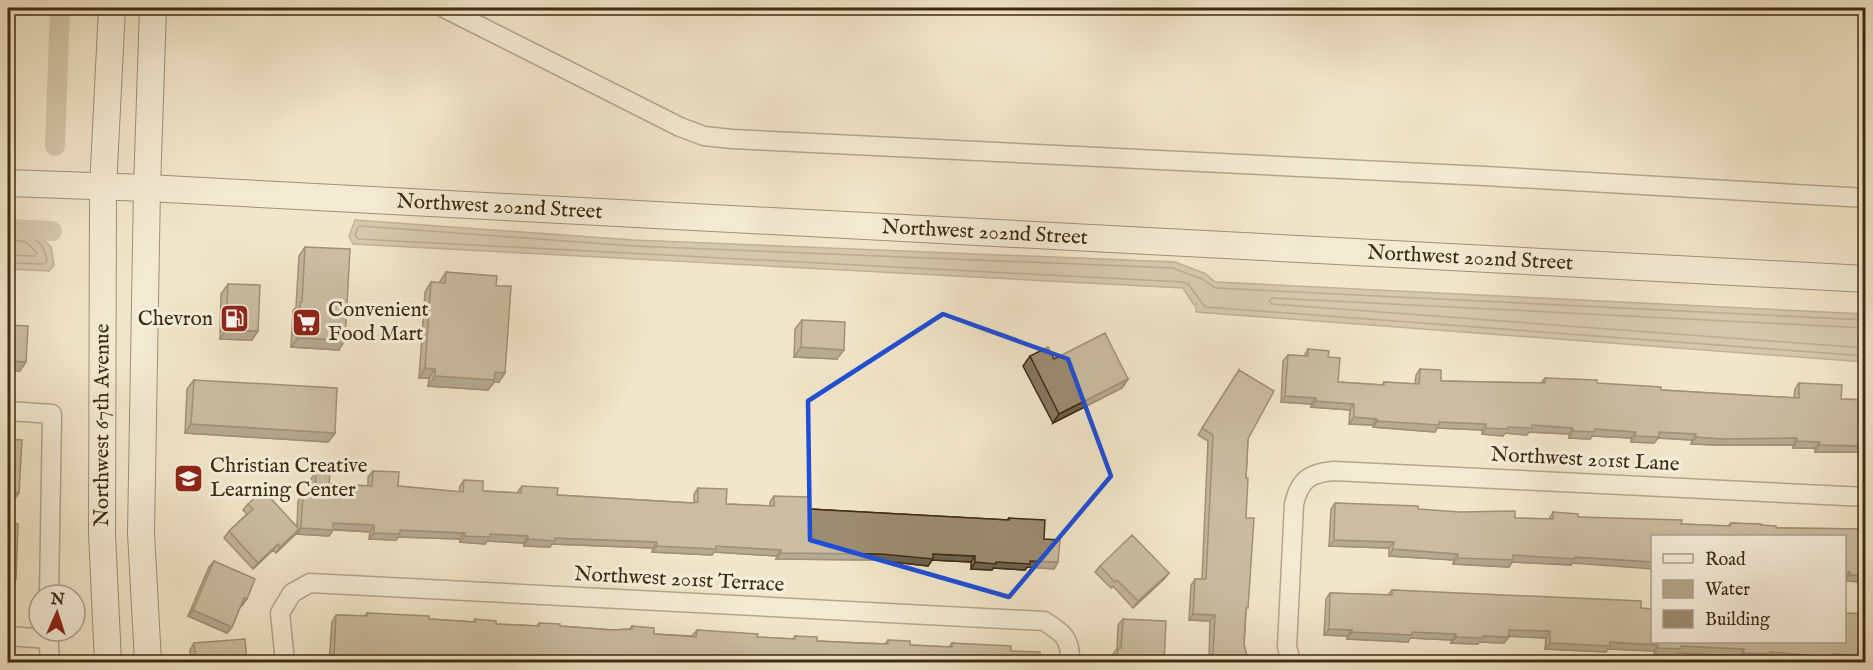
<svg xmlns="http://www.w3.org/2000/svg" width="1873" height="670" font-family="'IM FELL English',serif">
<style>
.water{fill:#b4a68b;stroke:#85755a;stroke-width:1.5}
.lines{fill:none;stroke-linecap:round;stroke-linejoin:round}
.shore{stroke:#7a684e;stroke-width:1.5}
.canal{stroke:#b4a68b;stroke-width:20}
.street-casing{stroke:#6c5a3f;stroke-width:21}
.secondary-casing{stroke:#3f2b11;stroke-width:28}
.street{stroke:#f6efdd;stroke-width:18}
.secondary{stroke:#f6efdd;stroke-width:26}
.wall{fill:#867861;stroke:#3f2b11;stroke-width:1.5}
.shaded-wall{fill:#6d624f;stroke:#3f2b11;stroke-width:1.5}
.building{fill:#9c8c71;stroke:#3f2b11;stroke-width:1.5}
.marked{fill:none;stroke:#1d4ed8;stroke-width:4.5;stroke-linejoin:round}
.labels{text-anchor:middle;dominant-baseline:central;stroke-width:6;stroke-linejoin:round;paint-order:stroke}
.street-label{font-size:21px;fill:#3f2b11;stroke:#f6efdd}
.poi-label{font-size:21px;fill:#3f2b11;stroke:#f6efdd;text-anchor:start}
</style>
<rect width="100%" height="100%" fill="#f1e6ca"/>
<filter id="stains"><feTurbulence type="fractalNoise" baseFrequency=".00333" numOctaves="4"/><feColorMatrix values="0 0 0 0 .2 0 0 0 0 .09 0 0 0 0 .02 0 0 0 .5 -.17"/></filter>
<radialGradient id="worn" r=".72"><stop offset=".6" stop-color="#630" stop-opacity="0"/><stop offset="1" stop-color="#630" stop-opacity=".3"/></radialGradient>
<path class="water" d="M355,220L633,240L1175,262L1206,274L1215,282L1865,314V362L1196,312V304L1194,305L1183,288L353,244L349,236Z
M8,225L33,229L51,247L54,265L49,271L8,269Z"/>
<g class="lines">
<path class="shore" d="M8,231C28,235 44,238 47,261L44,264L8,263
M8,239L26,242L37,253L34,256L8,255
M1866,320L1215,288L1202,279L1173,268L633,246L361,226L358,227L355,235L358,239L1183,282L1188,284L1205,307L1866,356
M1866,328L1272,298L1269,301L1272,304L1866,348"/>
<path class="canal" d="M55,146L60,8
M8,229L52,231"/>
<defs>
<path id="street" d="M444,8L680,127L704,136L732,139L1485,176L1866,198
M8,411L52,414L49,595
M48,631L50,662
M8,636L48,639
M285,662L280,613L292,593L310,583L1044,621C1063,633 1071,638 1070,662
M1291,662L1287,647L1294,504C1300,479 1310,473 1334,471L1866,497"/>
<g id="secondary">
<path id="s1" d="M8,183L147,188L1866,279"/>
<path id="s2" d="M108,662L102,534L103,188L112,8"/>
<path d="M148,662L141,533L147,188L153,8"/>
</g>
</defs>
<use href="#street" class="street-casing"/>
<use href="#secondary" class="secondary-casing"/>
<use href="#street" class="street"/>
<use href="#secondary" class="secondary"/>
</g>
<path class="wall" d="M305,247L339,350L291,347L293,311L296,307L299,256Z
M446,272L496,286L499,382H494L488,390L428,386L429,378H419L425,292L431,282L439,283Z
M228,284L258,331L252,340L220,339L221,294Z
M802,320L837,359L794,357L795,329Z
M1308,349L1328,357L1338,382L1382,385L1384,382L1415,384L1416,375L1420,369L1441,381L1541,383L1545,378L1661,390L1794,398L1795,389L1799,383L1841,399L1866,400V452H1815V448H1793V445H1718L1691,444L1692,440L1658,438L1654,443L1631,442V438L1592,436L1590,439L1569,438V434L1529,432L1527,435L1505,433L1503,436L1482,434V430L1437,428L1435,432L1373,427V425L1349,424L1350,410L1311,407V404L1281,402L1283,361L1288,355L1304,356Z
M1030,356L1054,359L1128,379L1122,388L1053,423L1023,366Z
M1239,370L1248,439L1246,478V612L1244,645L1249,663H1198L1202,657L1209,655L1210,621L1189,620L1191,585L1195,579H1202L1208,441L1198,435Z
M194,380L335,433L328,442L185,433L187,389Z
M373,471L398,486L459,492L460,486L464,480L483,491L517,493L522,486L557,495L694,503V494L698,488L726,504L770,506V502L774,496L809,509L1007,520L1009,518L1044,539L1058,562L1054,569L1027,567L1025,570L993,568L992,570L971,569V562L932,560L928,566L876,560L776,559L777,556L714,552L712,555L652,552L653,548L552,544L550,547L524,546V543L487,541L485,544L460,542V539L398,537L396,540L369,539L370,532L333,530L329,536L297,534V532L276,553L273,550L253,569L224,538L229,531L247,514L243,510L248,504L297,526L298,501L303,495H311V479L316,472L329,484L368,486V477Z
M1335,503L1515,518L1549,519L1553,512L1578,517L1681,524L1728,526L1731,523L1761,525L1776,528L1866,529V582L1845,581V537L1572,563L1571,565L1512,562L1509,567L1453,564L1454,560L1389,556V548L1329,546L1331,509Z
M214,561L242,606L241,605L232,627L227,633L188,616L209,567Z
M1100,566L1169,573L1164,579L1133,608L1113,586L1111,588L1095,572Z
M1392,590L1641,608L1845,642L1829,663H1816L1767,658L1766,661L1739,659V656L1678,653L1676,656L1654,655V651L1608,649L1606,652L1545,649L1546,638L1509,636L1504,643L1479,642L1478,644L1451,643L1452,640L1410,638L1408,642L1347,639V636L1324,635L1326,599L1330,593L1388,595Z
M367,613L429,619L473,622L475,619L496,624L537,626L539,623L560,626L613,630L630,629L632,626L654,634L692,636L697,630L757,637L793,639L795,636L817,641L885,644L888,640L910,645L949,647L952,643L1011,651L1040,663H329L332,622L336,615L365,616Z
M1123,619L1164,662L1169,663H1113V654L1117,649L1118,625Z
M194,643L247,663H191L190,650Z"/>
<path class="shaded-wall" d="M226,330L258,331L252,340L220,339Z
M298,338L345,340L339,350L291,347Z
M801,347L844,350L837,359L794,357Z
M8,361L26,362L20,371H8Z
M425,368L435,369L429,378H419Z
M495,372L505,373L499,382H494L488,390L428,386L435,376Z
M1128,379L1122,388L1053,423L1059,414Z
M1285,396L1316,398L1311,404L1281,402Z
M1316,401L1354,404L1350,410L1311,407Z
M1354,417L1377,419L1373,425L1349,424Z
M1377,421L1439,422L1486,424L1482,430L1437,428L1435,432L1373,427Z
M191,424L335,433L328,442L185,433Z
M1532,425L1573,428L1569,434L1529,432L1527,435L1505,433L1503,436L1482,434L1486,428Z
M1595,429L1636,432L1631,438L1592,436L1590,439L1569,438L1573,431Z
M1659,432L1696,434L1692,440L1658,438L1654,443L1631,442L1635,436Z
M1696,437L1797,438L1793,445H1718L1691,444Z
M1797,441L1820,442L1815,448H1793Z
M1819,445L1866,446V452H1815Z
M8,492L19,493L13,502H8Z
M333,523L374,525L370,532L329,529Z
M301,528L333,530L329,536L297,534Z
M299,529L295,535L276,553L280,547Z
M400,530L465,533L460,539L398,537L396,540L369,539L374,533Z
M490,534L528,536L524,543L487,541L485,544L460,542L465,536Z
M555,538L657,542L653,548L552,544L550,547L524,546L528,539Z
M1334,540L1394,542L1389,548L1329,546Z
M278,544L273,550L253,569L258,563Z
M657,546H716L781,550L777,556L714,552L712,555L652,552Z
M1393,549L1458,554L1454,560L1389,556Z
M781,553L933,554L975,556L971,562L932,560L928,566L876,560L776,559Z
M1513,555L1575,557L1653,562V569L1572,563L1571,565L1512,562L1509,567L1453,564L1458,558Z
M1030,561L1058,562L1054,569L1027,567L1025,570L993,568L992,570L971,569L975,562Z
M1845,572H1850L1845,579Z
M1169,573L1164,579L1133,608L1138,601Z
M1849,575H1866V582L1845,581Z
M8,579H16L10,589H8Z
M244,598L247,599L242,606L239,605Z
M193,610L232,627L227,633L188,616Z
M1193,614L1215,615L1210,621L1189,620Z
M1329,629L1352,630L1347,636L1324,635Z
M1509,630L1550,631L1546,638L1504,636Z
M1352,632H1412L1456,634L1452,640L1410,638L1408,642L1347,639Z
M1483,636L1509,637L1504,643L1479,642L1478,644L1451,643L1456,637Z
M1610,642L1658,645L1654,651L1608,649L1606,652L1545,649L1550,643Z
M1681,646L1744,649L1739,656L1678,653L1676,656L1654,655L1658,648Z
M1770,652L1866,656V663L1830,661L1829,663H1816L1767,658L1766,661L1739,659L1743,653Z
M334,656L470,663H329Z"/>
<path class="building" d="M305,247L350,249L345,340L298,338L300,302H302Z
M446,272L497,276L496,286H511L505,373L495,372L494,380L435,376V369L425,368L431,282L445,283Z
M228,284L260,285L258,331L226,330Z
M802,320L845,322L844,350L801,347Z
M8,325L28,326L26,362L8,361Z
M1105,333L1128,379L1059,414L1030,356L1048,347L1054,359Z
M1308,349L1329,351L1328,357L1340,358L1338,382L1384,385V382L1419,384L1420,369L1441,370V381L1545,383V378L1597,380V383L1661,387V390L1799,398V383L1842,385L1841,399L1866,400V446L1819,445L1820,442L1797,441V438L1722,439L1696,437V434L1659,432V437L1635,436L1636,432L1595,429L1594,432L1573,431V428L1532,425V428L1508,427V429L1486,428V424L1439,422V425L1377,421V419L1354,417V404L1316,401V398L1285,396L1288,355L1308,356Z
M1239,370L1274,391L1248,439L1246,478H1248L1246,518H1254L1248,608H1246L1244,645L1249,663H1204L1202,657L1213,654L1215,615L1193,614L1195,579H1206L1213,435L1202,428Z
M194,380L337,388L335,433L191,424Z
M8,439L22,440L19,493L8,492Z
M373,471L399,472L398,486L463,492L464,480L483,481V491L521,493L522,486L558,488L557,495L692,503L698,502V488L727,489L726,504L774,506V496L809,497V509L1009,520V518L1045,520L1044,539L1060,540L1058,562L1030,561V564L996,562V564L975,562V556L933,554V559L881,554L781,553V550L716,546V549L657,546V542L555,538V541L528,539V536L490,534V537L465,536V533L400,530V534L374,533V525L333,523V530L301,528L303,495L315,496L316,472L330,473L329,484L372,486Z
M263,490L299,529L280,547L278,544L258,563L229,531L253,509L248,504Z
M1335,503L1418,506V509L1460,512L1515,511V518L1553,519V512L1578,514V517L1682,520L1681,524L1730,526L1731,523L1761,524V525L1776,526V528L1866,529V575H1849L1850,572H1845V537H1653V562L1575,557V559L1513,555V560L1458,558V554L1393,549L1394,542L1334,540Z
M8,523L18,524L16,579H8Z
M1132,535L1169,573L1138,601L1117,580L1115,582L1100,566Z
M214,561L255,579L247,599L244,598L232,627L193,610Z
M1392,590L1641,601V608L1653,609V642H1845V613L1866,614V656L1833,654V657L1770,652V654L1743,653L1744,649L1681,646L1680,649L1658,648V645L1610,642V646L1550,643V631L1509,630V637L1483,636L1482,638L1456,637V634L1412,632V635L1352,632V630L1329,629L1330,593L1392,595Z
M367,613L429,616V619L475,622V619L496,621V624L539,626V623L560,624V626L613,630L632,629V626L654,628V634L696,637L697,630L758,634L757,637L795,639V636L817,637V641L858,643L888,644V640L910,641V645L952,647V643L1011,646V651L1040,652V663H470L334,656L336,615L367,616Z
M1123,619L1166,621L1164,662L1169,663H1117L1118,648H1121Z
M245,639L247,663H196L194,643Z"/>
<path d="M0 0H1873V670H0ZM943,314L1068,359L1111,476L1009,597L810,540L808,401Z" fill="#f1e6ca" fill-opacity=".55" fill-rule="evenodd"/>
<path class="marked" d="M943,314L1068,359L1111,476L1009,597L810,540L808,401Z"/>
<defs>
<symbol id="fuel-square" viewBox="-11 -11 22 22"><rect x="-9" y="-9" width="18" height="18" rx="4" fill="#8f2418" stroke="#f6efdd"/><path d="M-5.5-6h7V0h2V4h1.3V-2.5L3-4.5l.8-.8L6-3V5H2.5V1h-1V6h-7ZM-4.2-4.7v3.2H.2V-4.7Z" fill="#fff"/></symbol>
<symbol id="supermarket-square" viewBox="-11 -11 22 22"><rect x="-9" y="-9" width="18" height="18" rx="4" fill="#8f2418" stroke="#f6efdd"/><path d="M-6-5.5h2.5l.6 2H6L4.5 2H-2.5L-4.4-4H-6ZM-1.5 3.2a1.3 1.3 0 1 0 .1 0ZM3 3.2a1.3 1.3 0 1 0 .1 0Z" fill="#fff"/></symbol>
<symbol id="school-square" viewBox="-11 -11 22 22"><rect x="-9" y="-9" width="18" height="18" rx="4" fill="#8f2418" stroke="#f6efdd"/><path d="M0-5L7-2L0 1L-7-2ZM-4 1L0 2.5L4 1V4Q0 6-4 4Z" fill="#fff"/></symbol>
</defs>
<g fill-rule="evenodd">
<use href="#fuel-square" x="218" y="302" width="33" height="33"/>
<use href="#supermarket-square" x="290" y="306" width="33" height="33"/>
<use href="#school-square" x="172" y="462" width="33" height="33"/>
</g>
<g class="labels">
<g class="street-label">
<text stroke="none"><textPath href="#s1" startOffset="492">Northwest 202nd Street</textPath></text>
<text stroke="none"><textPath href="#s1" startOffset="978">Northwest 202nd Street</textPath></text>
<text stroke="none"><textPath href="#s1" startOffset="1464">Northwest 202nd Street</textPath></text>
<text stroke="none"><textPath href="#s2" startOffset="237">Northwest 67th Avenue</textPath></text>
<text transform="translate(1585 460) rotate(3)">Northwest 201st Lane</text>
<text transform="translate(679 580) rotate(3)">Northwest 201st Terrace</text>
</g>
<g class="poi-label">
<text x="328" y="310">Convenient<tspan x="328" dy="24">Food Mart</tspan></text>
<text x="213" y="319" text-anchor="end">Chevron</text>
<text x="210" y="466">Christian Creative<tspan x="210" dy="24">Learning Center</tspan></text>
</g>
</g>
<rect width="1873" height="670" fill="none" stroke="#f1e6ca" stroke-width="30"/>
<rect x="9" y="9" width="1855" height="652" fill="none" stroke="#3f2b11" stroke-width="3"/>
<rect x="15" y="15" width="1843" height="640" fill="none" stroke="#3f2b11" stroke-width="1.5"/>
<rect x="1651" y="535" width="195" height="108" fill="#f6efdd" stroke="#ada18b" stroke-width="1.5"/>
<rect x="1663" y="554" width="30" height="9" fill="#f6efdd" stroke="#ada18b" stroke-width="1.5"/>
<text x="1705" y="565" font-size="18" fill="#3f2b11">Road</text>
<rect x="1663" y="580" width="30" height="18" fill="#b4a68b" stroke="#ada18b" stroke-width="1.5"/>
<text x="1705" y="595" font-size="18" fill="#3f2b11">Water</text>
<rect x="1663" y="610" width="30" height="18" fill="#9c8c71" stroke="#ada18b" stroke-width="1.5"/>
<text x="1705" y="625" font-size="18" fill="#3f2b11">Building</text>
<g transform="translate(57 613) rotate(3)"><circle r="28" fill="#f6efdd" stroke="#ada18b" stroke-width="1.5"/>
<path d="M0-4.5L10 22L0 15L-10 22Z" fill="#8f2418"/>
<text y="-9" font-size="16" font-weight="bold" text-anchor="middle" fill="#3f2b11">N</text>
</g>
<rect width="100%" height="100%" filter="url(#stains)"/>
<rect width="100%" height="100%" fill="url(#worn)"/>
</svg>
